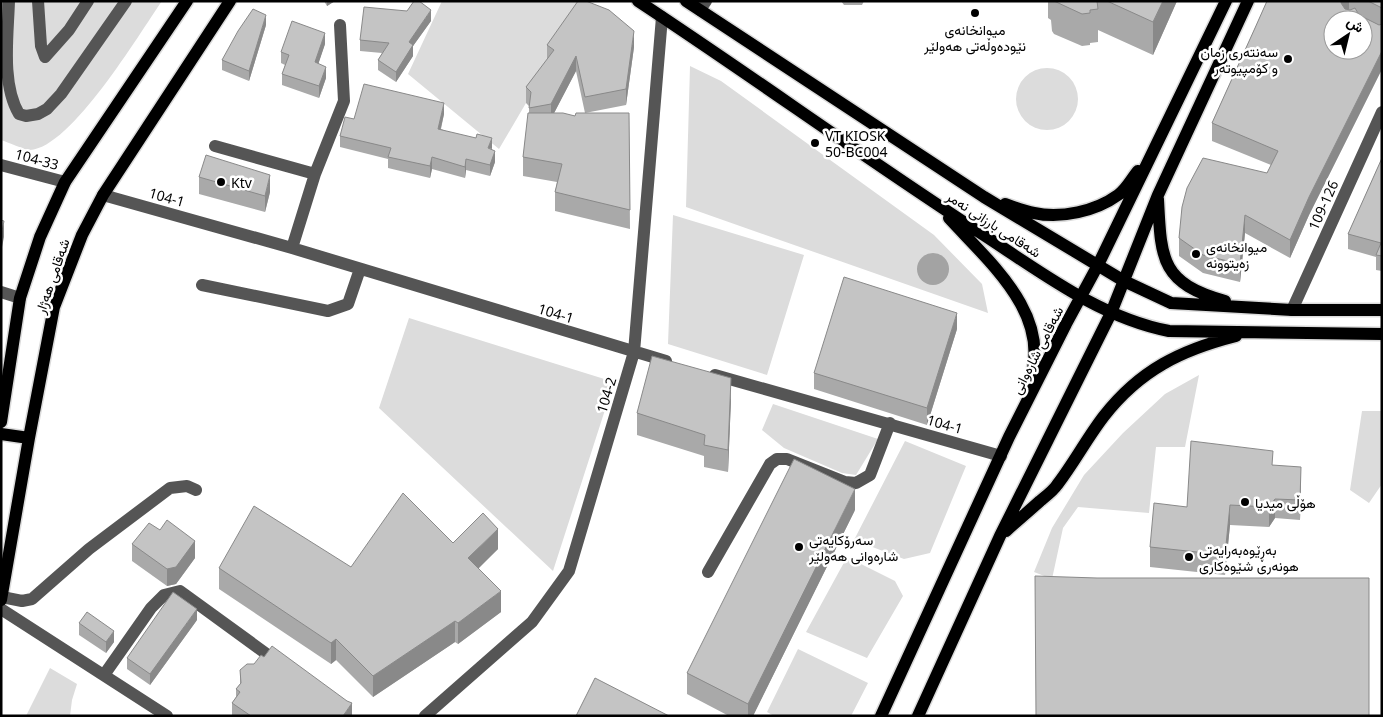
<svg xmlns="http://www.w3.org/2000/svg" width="1383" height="717" font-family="'Noto Sans',Vazirmatn,sans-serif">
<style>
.green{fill:#dcdcdc}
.water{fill:#a3a3a3}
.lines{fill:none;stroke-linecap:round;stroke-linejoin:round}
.major-casing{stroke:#dbdbdb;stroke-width:15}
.minor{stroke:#555;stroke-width:12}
.major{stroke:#000;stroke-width:12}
.wall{fill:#a9a9a9}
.shaded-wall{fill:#898989}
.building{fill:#c4c4c4;stroke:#898989;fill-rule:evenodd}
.poi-dot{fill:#000;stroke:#fff;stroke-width:2}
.labels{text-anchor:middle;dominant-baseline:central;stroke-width:5;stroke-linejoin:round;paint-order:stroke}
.poi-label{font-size:14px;fill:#000;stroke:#fff;text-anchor:start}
.street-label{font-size:14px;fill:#000;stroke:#fff}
</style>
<rect width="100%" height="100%" fill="#fff"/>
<path class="green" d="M1,1H162C139,34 71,148 30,150C24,150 8,142 1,140Z
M442,1H588L591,4L554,66L526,103L499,149L408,74Z
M690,66L721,81L934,235L982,284L988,313L686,207Z
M1016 99a31 31 0 1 1 62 0a31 31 0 1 1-62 0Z
M673,215L804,255L767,375L668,344Z
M409,318L614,382L553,571L379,408Z
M1199,375L1185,447H1156L1149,513L1078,507L1063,528L1052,579L1034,572L1052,528L1084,475L1123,433L1165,394Z
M773,404L878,439L856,475L842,473L784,448L762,430Z
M1362,411H1382V484L1369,503L1350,490Z
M905,441L966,466L930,553L904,559L854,540Z
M847,557L895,581L903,596L867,658L806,632Z
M798,649L868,683L851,716H774L767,712Z
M50,668L77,684L72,700L70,716H26Z"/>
<path class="water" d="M917 269a16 16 0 1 1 32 0a16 16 0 1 1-32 0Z"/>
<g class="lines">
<defs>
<path id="major" d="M638,1C752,76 862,156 976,230C1037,269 1097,317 1169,331L1382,334
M686,1L984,197L1124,281L1171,303L1292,310H1382
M1158,199C1161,260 1161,283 1225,301
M1005,204C1014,207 1024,211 1034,213C1061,219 1096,211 1118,195C1126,190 1132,178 1138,171
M949,218C990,263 1054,316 1029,383
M1,422L20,298L40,237L65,182L187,1
M1,434L29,438
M1006,531C1017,521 1029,511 1040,501C1046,496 1053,491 1057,485C1074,463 1087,438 1104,416C1140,370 1181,350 1236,336
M1,600L29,438L54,307L82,235L103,195L230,1
M881,716L1009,437L1066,324L1098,265L1226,1
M918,716L1000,536L1111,313L1158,195L1248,1"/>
</defs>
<use href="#major" class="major-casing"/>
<path class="minor" d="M9,1C8,35 1,84 19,114L26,116L38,114L47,109L61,94L126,1
M38,1L41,46L45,57L69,30L88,1
M700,10L706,1
M215,146L315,174
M1,165L65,182
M103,195L292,248L666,361
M292,248L315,174L344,101L340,25
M202,285L328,311L348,304L360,269
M1,292L20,298
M1292,310L1382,112
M715,375L1001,456
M708,572L770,464L777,459H787L845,482L856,483L870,475L890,423
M2,597L22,601L32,599L89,549L170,488L187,486L196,490
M1,609L167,716
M104,675L151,608L164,595L180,591L279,663
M425,716L532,622L569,571L634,352L662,17"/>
<use href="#major" class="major"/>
</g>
<path class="wall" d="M324,1H335L327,6Z
M841,1H864L862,5H844Z
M1048,1H1177L1153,55L1098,30V42L1090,43V45L1082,46L1054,34L1052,31L1051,20L1048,18Z
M1267,1H1382V69L1309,215L1290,258L1245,233L1240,282L1203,273L1179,256V238L1267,173L1271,165L1212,141V123L1255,28Z
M431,21L413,46V56L396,82L378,70V60L382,53L360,51V40Z
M266,25L249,81L222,70V60Z
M325,44L318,64L326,78L319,98L282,85V74L285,65L281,63V52Z
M547,45L634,47L626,105L585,113L576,71L554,113L575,116L629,113L630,229L555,211V192L557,182L523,176V157L529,113V106L526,103V87L547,60Z
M444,114L441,129L492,149L495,162L490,176L466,170L465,178L432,169L430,178L388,168V159L340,147V136L354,119Z
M1382,158V271L1376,270V257L1348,249V234Z
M199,177L270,192L265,212L199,194Z
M957,329L927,425L814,389V373Z
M731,399L728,472L704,467V456L637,435V413Z
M1273,465L1301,486L1300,520L1275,518L1269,527L1230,525L1225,575L1150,567V547L1187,507Z
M855,510L753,716H729L687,694V673Z
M453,543L498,549L478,568L501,612L458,644L455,642L373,697L336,660L331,664L219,589V568L351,567Z
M132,544L195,558L176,584L167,586L132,561Z
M197,620L150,685L127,669V658Z
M79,623L114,642L106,653L79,635Z
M240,670L352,716H232V703L236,697V689L240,684Z"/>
<path class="shaded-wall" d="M327,1H335L327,6Z
M1163,1H1177L1153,55V22Z
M1341,1H1349V12L1341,20Z
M431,10V21L413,46V56L396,82V72L409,42Z
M266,15V25L249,81V71Z
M634,31V47L626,105V89Z
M325,33V44L315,74V62Z
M1382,51V69L1309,215L1290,258V240L1309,197Z
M576,56V71L551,119V104Z
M326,67V78L319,98V86Z
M444,103V114L438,140V129Z
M492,138V149L488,148Z
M495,151V162L490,176V165Z
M432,157V169L430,178V166Z
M466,159V170L465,178V167Z
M270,175V192L265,212V196Z
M1245,215V233L1240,282V264Z
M4,221V237L1,252V236Z
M957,313V329L927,425V408Z
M731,378V399L728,472V450Z
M1301,467V486L1300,520V500Z
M855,489V510L753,716H748V704Z
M1275,499V518L1269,527V507Z
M1230,505V525L1225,575V555Z
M498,529V549L468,579V558Z
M195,541V558L176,584L167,586V569Z
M501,591V612L458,644V623Z
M197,609V620L150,685V674Z
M455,621V642L373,697V676Z
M114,631V642L106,653V642Z
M336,639V660L331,664V643Z
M352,703V716H343Z"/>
<path class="building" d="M414,1H419L431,10L409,42L413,45L396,72L378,60L389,43L360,40L364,7L407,11Z
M578,1H586L609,10L634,31L626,89L585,97L576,56L551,104L529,108L531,92L526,87L554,50L547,45Z
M1054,1H1097L1098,9L1090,10V13L1082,14Z
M1107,1H1163L1153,22Z
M1267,1H1341V3L1345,9L1350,10L1355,8L1359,15L1379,25L1382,24V51L1309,197L1290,240L1245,215L1240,264L1203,255L1179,238L1182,207L1187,188L1203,158L1267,173L1278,151L1212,123L1255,28ZM1333,20H1363V50H1333Z
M1368,1H1382V8Z
M253,9L266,15L249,71L222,60L238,31Z
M292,21L325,33L315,62L326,67L319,86L282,74L289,55L281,52Z
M364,84L444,103L438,129L476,138L477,134L492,138L488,148L495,151L490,165L466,159L465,167L432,157L430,166L388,157L391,148L340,136L345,117L354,119Z
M528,113H563L575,116L576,113H629L630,210L555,192L562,164L523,157Z
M206,155L270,175L265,196L199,177Z
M1382,158V256L1376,255L1381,243L1348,234Z
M1,220L4,221L1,236Z
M844,277L957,313L927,408L814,373Z
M652,356L731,378L728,450L704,445L705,435L637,413Z
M1191,441L1273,451L1272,465L1301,467L1300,500L1275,499L1269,507L1230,505L1225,555L1150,547L1154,503L1187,507Z
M794,459L855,489L748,704L687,673Z
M403,493L453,543L483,513L498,529L468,558L501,591L458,623L455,621L373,676L336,639L331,643L219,568L254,506L351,567Z
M167,520L195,541L176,567L167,569L132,544L149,523L160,530Z
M1035,576L1097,578H1369V716H1036Z
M173,592L197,609L150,674L127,658Z
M87,612L114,631L106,642L79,623Z
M272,646L347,701L352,703L343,716H251L232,703L240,692L236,689L241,683L240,670L247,664H254L261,655L264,657Z
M595,678L669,716H576Z"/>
<g class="poi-dot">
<circle cx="975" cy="13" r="5"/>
<circle cx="1288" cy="59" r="5"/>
<circle cx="815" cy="143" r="5"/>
<circle cx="221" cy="182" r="5"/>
<circle cx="1196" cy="254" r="5"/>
<circle cx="1245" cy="502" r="5"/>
<circle cx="799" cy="547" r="5"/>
<circle cx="1189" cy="557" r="5"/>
</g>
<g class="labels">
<g class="poi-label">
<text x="975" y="29" text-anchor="middle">میوانخانەی<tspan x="975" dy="16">نێودەوڵەتی هەولێر</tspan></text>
<text x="1278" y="51" text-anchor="end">سەنتەری زمان<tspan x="1278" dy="16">و کۆمپیوتەر</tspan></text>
<text x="825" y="135">VT KIOSK<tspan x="825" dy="16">50-BC004</tspan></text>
<text x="231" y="182">Ktv</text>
<text x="1206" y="246">میوانخانەی<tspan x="1206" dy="16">زەیتوونە</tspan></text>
<text x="1255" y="502">هۆڵی میدیا</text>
<text x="809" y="539">سەرۆکایەتی<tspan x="809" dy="16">شارەوانی هەولێر</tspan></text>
<text x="1199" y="549">بەڕێوەبەرایەتی<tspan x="1199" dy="16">هونەری شێوەکاری</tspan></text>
</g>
<g class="street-label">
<text transform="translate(37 159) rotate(15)">104-33</text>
<text transform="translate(167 197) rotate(16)">104-1</text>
<text transform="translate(1323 205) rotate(-66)">109-126</text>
<text transform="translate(994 224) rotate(33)">شەقامی بارزانی نەمر</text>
<text transform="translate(52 276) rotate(-71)">شەقامی هەژار</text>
<text transform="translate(556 313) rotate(17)">104-1</text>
<text transform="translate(1037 350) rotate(-63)">شەقامی شارەوانی</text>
<text transform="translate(606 395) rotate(-73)">104-2</text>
<text transform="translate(945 424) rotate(16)">104-1</text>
</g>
</g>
<rect width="1383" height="717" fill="none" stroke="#000000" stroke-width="5"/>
<g transform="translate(1348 35) rotate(35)"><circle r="24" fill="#ffffff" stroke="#999999"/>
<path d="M0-4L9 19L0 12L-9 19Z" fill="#000000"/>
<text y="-8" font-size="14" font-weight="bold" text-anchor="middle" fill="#000000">ش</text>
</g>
</svg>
